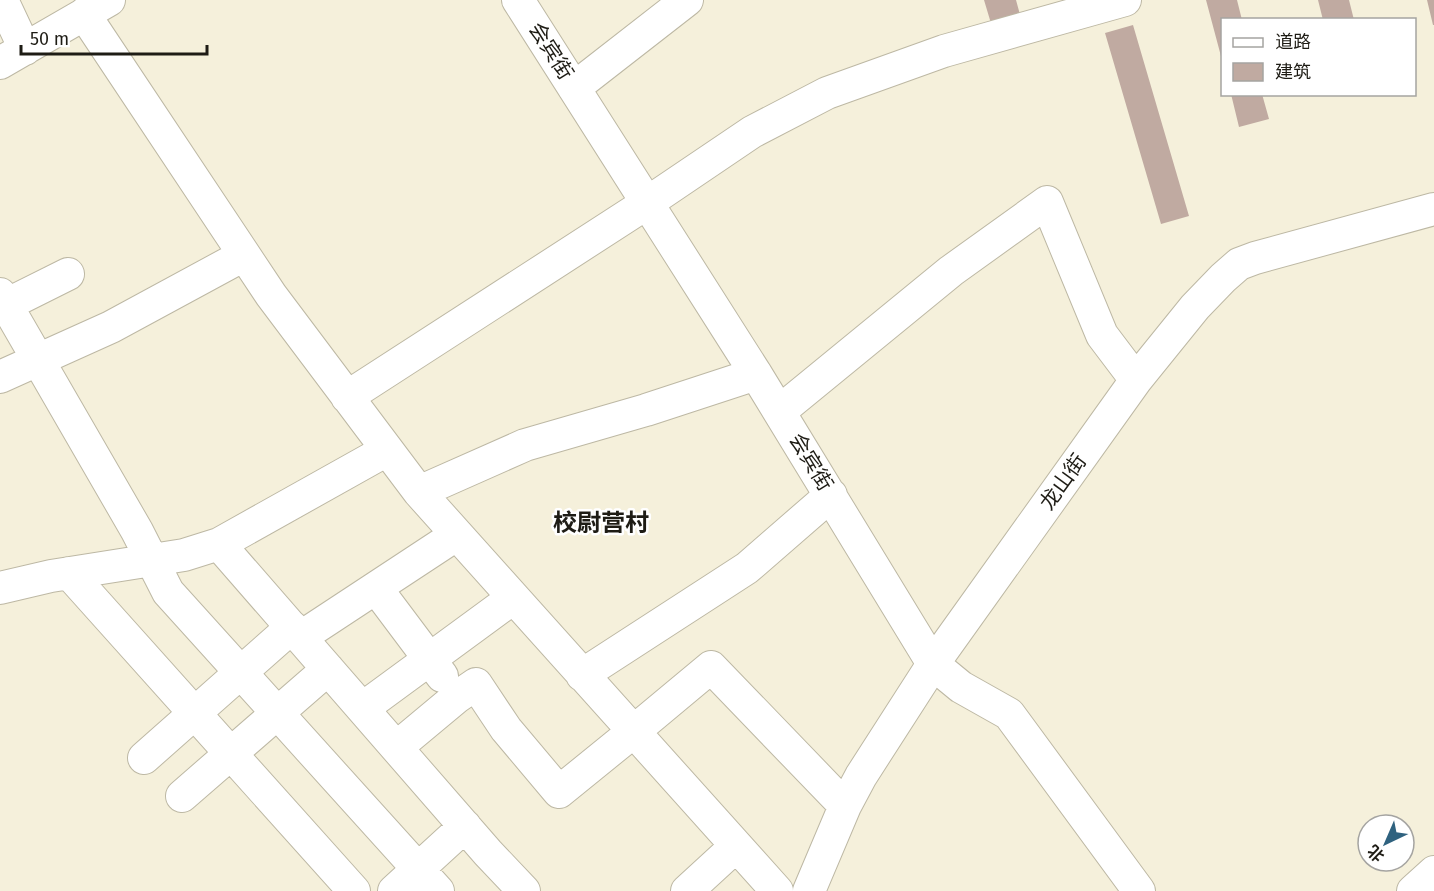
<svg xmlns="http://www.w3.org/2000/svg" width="1434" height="891" font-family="'Fira Sans','Noto Sans SC',sans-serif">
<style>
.building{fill:#c0aaa1}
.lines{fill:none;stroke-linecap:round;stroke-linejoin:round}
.minor-casing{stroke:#bdb8a4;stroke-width:34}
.minor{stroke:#fff;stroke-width:32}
.labels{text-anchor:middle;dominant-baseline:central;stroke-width:5;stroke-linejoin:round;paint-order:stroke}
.street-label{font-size:21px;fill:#1e1c15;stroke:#fff}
.quarter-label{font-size:24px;font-weight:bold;fill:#1e1c15;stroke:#fff}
</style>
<rect width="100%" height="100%" fill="#f5f0db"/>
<path class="building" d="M984,0H1016L1022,22L993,30Z
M1206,0H1237L1242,20H1222V60Z
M1318,0H1349L1354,20H1323Z
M1427,0H1434V25H1433Z
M1133,25L1189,216L1161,224L1105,33Z
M1231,94H1262L1269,119L1239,127Z"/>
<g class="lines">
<defs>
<path id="minor" d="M2,0L25,49
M518,0L756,374L933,664L961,687L1009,714L1139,891
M84,14L271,295L419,492L777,891
M0,63L109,0
M574,88L687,0
M0,294L137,531L168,592L438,891
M0,308L68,274
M0,377L111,327L244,255
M347,397L647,203L752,132L827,93L944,51L1125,0
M780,411L951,271L1047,202L1102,335L1136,380
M419,492L525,445L646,410L756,374
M219,544L488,853L524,891
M69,573L354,891
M0,588L51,576L184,555L219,544L387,450
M376,588L442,676
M301,637L456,535
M582,675L747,568L831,495
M363,708L513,598
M397,747L457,697L476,684L506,729L559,792L633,732L711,667L845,806
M144,758L292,627
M182,796L328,669
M394,891L465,826
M687,891L736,846
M809,891L845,806L861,776L933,664L1136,380L1195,307L1223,278L1239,264L1255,258L1434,209
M1413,891L1434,872"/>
</defs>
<use href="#minor" class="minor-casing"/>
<use href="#minor" class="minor"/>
</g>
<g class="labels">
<g class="street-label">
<text transform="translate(551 51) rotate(58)">会宾街</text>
<text transform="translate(811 462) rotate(59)">会宾街</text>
<text transform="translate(1063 482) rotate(-54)">龙山街</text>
</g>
<g class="quarter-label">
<text x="601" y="523">校尉营村</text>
</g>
</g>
<rect x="1221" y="18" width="195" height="78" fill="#ffffff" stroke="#a5a4a1" stroke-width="1.5"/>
<rect x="1233" y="38" width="30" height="9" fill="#ffffff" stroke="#a5a4a1" stroke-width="1.5"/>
<text x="1275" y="48" font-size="18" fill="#1e1c15">道路</text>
<rect x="1233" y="63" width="30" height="18" fill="#c0aaa1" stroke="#a5a4a1" stroke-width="1.5"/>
<text x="1275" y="78" font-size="18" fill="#1e1c15">建筑</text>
<g transform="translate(1386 843) rotate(224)"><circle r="28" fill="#ffffff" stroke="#a5a4a1" stroke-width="1.5"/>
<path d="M0-4.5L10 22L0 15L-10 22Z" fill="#2f627f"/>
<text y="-9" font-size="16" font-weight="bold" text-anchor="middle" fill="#1e1c15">北</text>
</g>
<path d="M21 45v9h186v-9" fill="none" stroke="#1e1c15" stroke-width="3"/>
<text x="30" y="45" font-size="18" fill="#1e1c15" stroke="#ffffff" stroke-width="4.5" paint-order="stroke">50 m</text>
</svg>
